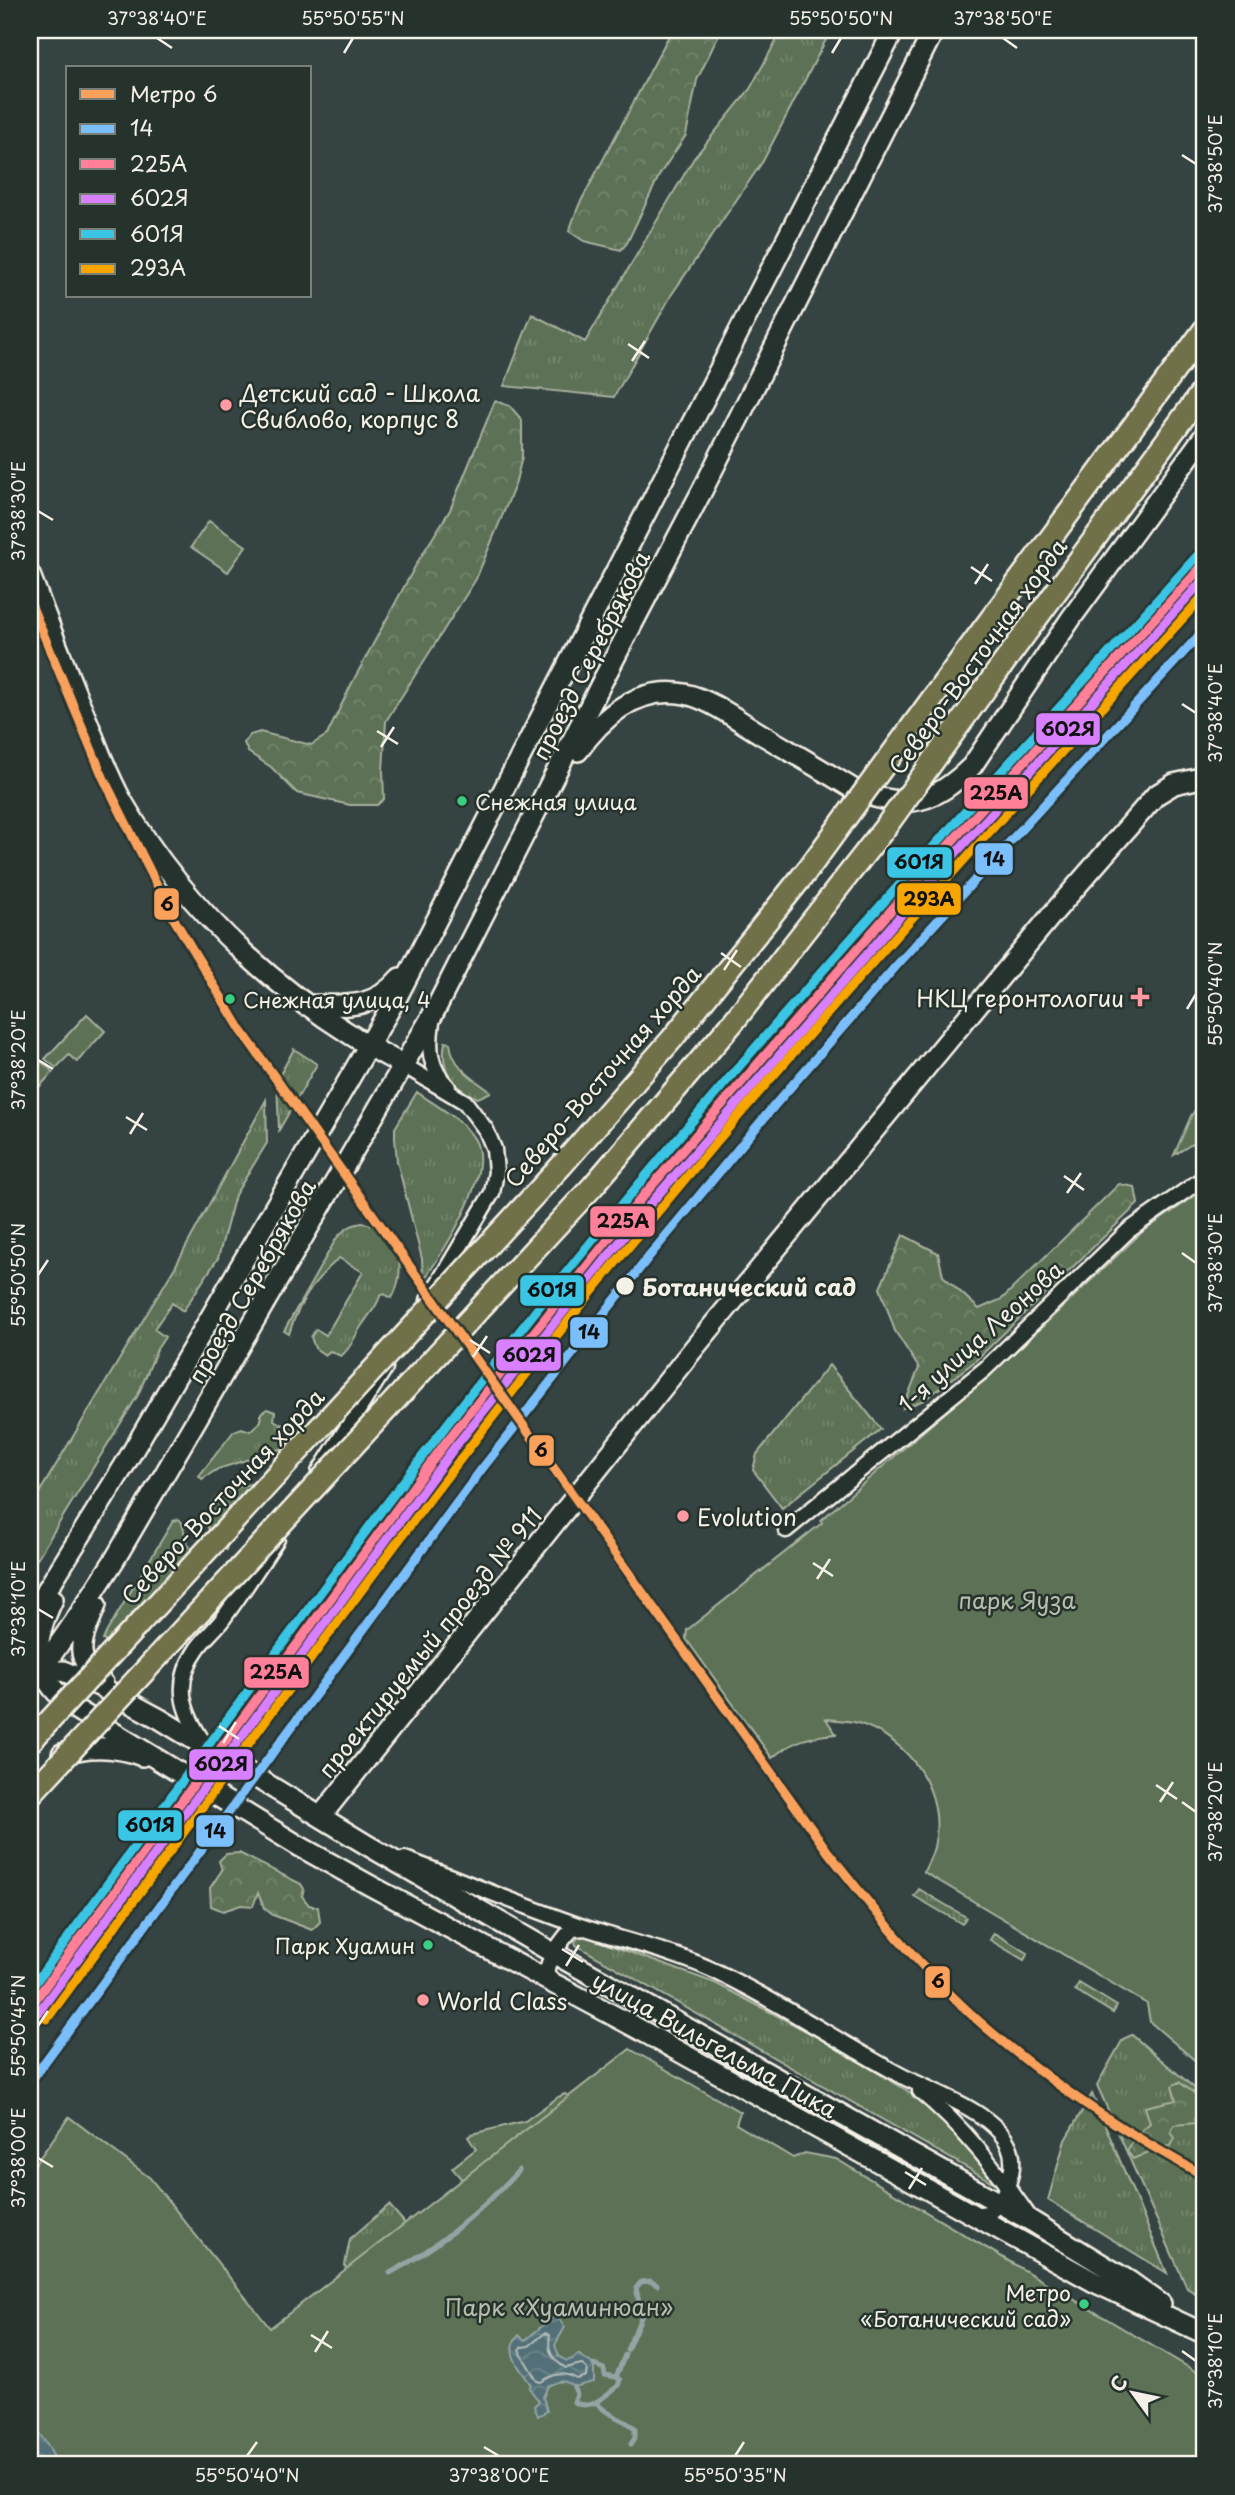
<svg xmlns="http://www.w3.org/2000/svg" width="1235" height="2495" font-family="'Playpen Sans',sans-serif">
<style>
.grass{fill:url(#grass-tufts);stroke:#a8b19e;stroke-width:2}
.forest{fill:url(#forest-crowns);stroke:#a8b19e;stroke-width:2}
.park{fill:#5c7155;stroke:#a8b19e;stroke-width:2}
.water{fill:url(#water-waves);stroke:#93a4a5;stroke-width:2}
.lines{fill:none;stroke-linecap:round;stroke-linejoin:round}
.shore{stroke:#b4bdbb;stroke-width:2}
.stream{stroke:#93a4a5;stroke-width:5}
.street-casing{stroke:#f4f1e8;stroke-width:19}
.secondary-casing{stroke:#f4f1e8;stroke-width:24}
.primary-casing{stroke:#f4f1e8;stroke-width:26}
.street{stroke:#26332d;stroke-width:14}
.secondary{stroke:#26332d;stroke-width:19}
.primary{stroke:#6f714a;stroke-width:21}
.primary-bridge-casing{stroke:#f4f1e8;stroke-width:26;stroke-linecap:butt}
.primary-bridge{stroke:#6f714a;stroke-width:21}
.rail-1-casing{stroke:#26332d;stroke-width:14}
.rail-2-casing{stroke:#26332d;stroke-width:14}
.rail-3-casing{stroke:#26332d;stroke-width:14}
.rail-4-casing{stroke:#26332d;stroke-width:14}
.rail-5-casing{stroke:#26332d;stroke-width:14}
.rail-1{stroke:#7abffc;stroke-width:9}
.rail-2{stroke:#ff8098;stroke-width:9}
.rail-3{stroke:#d880ff;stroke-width:9}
.rail-4{stroke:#3ac5e4;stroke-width:9}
.rail-5{stroke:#f7a600;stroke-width:9}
.metro-1-casing{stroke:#26332d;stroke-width:14}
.metro-1{stroke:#f9a15b;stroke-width:9}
.ticks{fill:none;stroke:#f4f1e8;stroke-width:2.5}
.poi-dot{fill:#ff9aa2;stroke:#26332d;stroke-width:2.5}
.bus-dot{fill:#3ace82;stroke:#26332d;stroke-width:2.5}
.stop-dot{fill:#f4f1e8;stroke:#26332d;stroke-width:2.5}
.labels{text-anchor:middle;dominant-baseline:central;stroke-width:5;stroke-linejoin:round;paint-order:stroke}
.bus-label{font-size:21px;fill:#f4f1e8;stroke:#26332d;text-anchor:start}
.poi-label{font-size:23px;fill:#f4f1e8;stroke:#26332d;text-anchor:start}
.street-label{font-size:23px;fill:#f4f1e8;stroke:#26332d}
.stop-label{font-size:23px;font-weight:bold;fill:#f4f1e8;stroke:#26332d;text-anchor:start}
.park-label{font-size:23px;fill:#b7bead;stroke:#26332d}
.line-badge{stroke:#26332d;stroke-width:2.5}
.pale-badge-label{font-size:19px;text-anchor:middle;font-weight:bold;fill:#111}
.neatline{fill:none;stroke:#f4f1e8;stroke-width:2.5}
.ticks-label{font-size:18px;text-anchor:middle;fill:#f4f1e8}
</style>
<defs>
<pattern id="grass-tufts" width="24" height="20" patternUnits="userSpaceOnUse" patternTransform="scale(1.75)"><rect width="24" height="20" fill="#5c7155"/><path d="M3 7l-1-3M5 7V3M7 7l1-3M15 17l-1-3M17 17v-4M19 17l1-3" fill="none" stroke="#74866d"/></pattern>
<pattern id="forest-crowns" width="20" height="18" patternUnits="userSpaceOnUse" patternTransform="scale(1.75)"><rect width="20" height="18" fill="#5c7155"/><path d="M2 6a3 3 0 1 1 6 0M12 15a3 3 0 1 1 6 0" fill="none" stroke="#74866d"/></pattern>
<pattern id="water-waves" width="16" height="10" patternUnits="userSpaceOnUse" patternTransform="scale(1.75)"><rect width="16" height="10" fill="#537078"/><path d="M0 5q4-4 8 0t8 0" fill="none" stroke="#6c858b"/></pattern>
</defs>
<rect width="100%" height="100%" fill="#364343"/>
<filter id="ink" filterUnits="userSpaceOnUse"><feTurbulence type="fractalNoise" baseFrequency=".0143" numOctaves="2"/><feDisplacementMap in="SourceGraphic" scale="14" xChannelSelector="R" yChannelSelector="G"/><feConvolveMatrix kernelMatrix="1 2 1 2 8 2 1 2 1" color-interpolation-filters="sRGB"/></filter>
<g filter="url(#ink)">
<path class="grass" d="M782,30H831L763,161L672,294L614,397L504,386L532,314L585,342L694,158L750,89Z
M445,1042L450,1043C452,1067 474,1079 491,1092L478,1098C452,1090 440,1068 445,1042Z
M294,1049L317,1064L279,1130L277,1080Z
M417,1092C436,1106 463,1119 475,1140C494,1175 444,1251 423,1281L422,1259L397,1161L395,1138V1128Z
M266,1100L267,1143L235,1195L218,1258L183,1311L172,1303L154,1329L165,1337L157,1349L138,1395L30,1570V1508L175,1267Z
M362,1223C399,1227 408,1269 392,1298L384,1294L380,1296C377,1307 369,1314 363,1324C355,1334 352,1348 341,1356L330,1351L325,1355L315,1348L311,1337L316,1329L326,1335L363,1272L339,1258C316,1278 298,1304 289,1334L284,1331L336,1239C344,1229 350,1225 362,1223Z
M829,1365L881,1429L782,1508L753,1470L757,1454Z
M267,1409L275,1412L274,1420L282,1425L290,1421L296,1424L301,1422L305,1424L304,1429L309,1432L290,1446L218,1469L202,1479L199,1476L234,1431L242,1428L250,1431L261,1421V1413Z
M262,1481L241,1506L229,1507L221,1525L230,1536L226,1550C204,1536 197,1506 225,1492C236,1487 250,1484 262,1481Z
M179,1519L182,1523L187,1543L197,1558L169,1586L156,1588C151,1607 143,1617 125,1622L118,1634L108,1643L103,1640L106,1633L173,1521Z
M919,1889L966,1917L962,1924L914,1896Z
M994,1933L1028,1953L1024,1960L990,1940Z
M582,1935L715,1983L829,2043L924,2101L946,2121L996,2179L994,2183L576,1945L575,1941Z
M1079,1983L1117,2006L1113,2013L1075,1990Z
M1132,2035L1205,2097V2299L1187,2288L1097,2085L1123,2039Z
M565,2094L571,2098L356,2305L345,2265L350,2239L389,2205L409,2228L465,2183L452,2168L476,2149L468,2137L472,2134L525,2121L558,2097Z
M1092,2094L1167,2273L1048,2200L1065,2140Z"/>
<path class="forest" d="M672,30H721L697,80L686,135L660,174L627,243L621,250L584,241L569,231L579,205Z
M495,401L510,406L522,420V457L515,485L476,579L386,721L383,770L384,799L377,805H350L297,793L271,767L248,752L244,743L250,735L260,732L311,745L327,735L352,683L417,563L450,510Z
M1205,1096V1136L1174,1155L1191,1116Z
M1119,1184L1135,1187L1138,1204L974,1362L924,1400L903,1408L919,1368L895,1331L880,1288L903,1235L938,1253L943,1276L979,1309L1002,1299Z
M239,1853L301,1884L304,1889L302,1896L309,1905L318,1907L320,1922L312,1930L273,1915L264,1908L258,1893L253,1906L241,1905L223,1911L211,1906L210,1888L222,1870L219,1861L226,1854Z
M1179,2082L1205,2101V2119L1197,2123L1174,2125L1171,2132L1175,2138L1171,2146L1160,2147L1133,2159L1127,2151C1133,2139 1139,2132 1150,2123L1145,2107L1176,2100L1172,2086Z"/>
<path class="park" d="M209,521L246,546L228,572L191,547Z
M87,1014L105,1031L77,1062L69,1055L56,1068L45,1059Z
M42,1062L53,1072L30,1097V1076Z
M1205,1189V2069L1150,2022L1147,2004L924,1872C927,1864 932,1856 934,1847C947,1792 909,1739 858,1723C848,1720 836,1720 826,1719L836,1734C810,1736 792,1741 772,1758L686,1639L687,1630L822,1523L821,1520L1023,1345L1141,1233Z
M630,2049L740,2112L736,2124L793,2158L805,2153L836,2159L1205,2377V2465H30V2171L69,2117L150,2178L270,2328Z"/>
<path class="water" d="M556,2315L565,2327L555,2345L559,2356L567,2361L573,2359L578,2354L594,2365V2382L574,2387C565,2379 558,2381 548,2386L543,2397L547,2411L538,2416L534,2406L539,2401L529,2388L531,2385C521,2369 502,2351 519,2335L525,2340Z
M30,2422L47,2444L58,2465H30Z"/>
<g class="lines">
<path class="shore" d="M545,2333L550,2335C547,2351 552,2360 566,2368L581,2364L587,2369L586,2376L577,2379C564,2371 553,2374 541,2382L537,2381L519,2350L521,2347L529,2346Z"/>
<path class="stream" d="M390,2273C439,2247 482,2210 519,2170
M627,2350L642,2315L636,2288L641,2282L650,2281L657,2285
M616,2377L625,2355
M574,2387L577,2394L574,2402C591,2412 605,2395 618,2386L620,2380L616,2377L605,2375L604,2369L594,2365
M596,2402C606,2415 622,2418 635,2428V2438L631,2444"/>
<defs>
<path id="street" d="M432,1022C428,1048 429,1068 448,1087
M405,1066L465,1102L486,1130L494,1149L496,1172L492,1193L428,1300
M319,1472L385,1368
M786,1530L985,1369L1128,1231L1205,1177
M204,1743C182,1711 173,1683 197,1649C205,1637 217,1628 225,1616C243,1591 260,1565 277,1539
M405,1859C466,1882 527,1908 589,1929C632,1943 678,1953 719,1973C781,2003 839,2042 900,2075C932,2092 993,2111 1009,2146C1017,2164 1009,2186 999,2202C992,2213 985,2215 973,2214
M553,1983C550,1980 547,1978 547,1973C545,1963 565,1935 573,1929L586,1928
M920,2091C964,2127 998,2172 1030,2218"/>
<path id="secondary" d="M30,575C49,624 67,674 88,723C98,749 108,776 122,801C188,915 289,1005 405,1066
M578,751C603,716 639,685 685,694C710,699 739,721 761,734C793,753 826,772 858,792C910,809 933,804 972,766L1072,617L1205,435
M305,1005C345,1005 372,1011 400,978
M53,1599C31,1645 31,1674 72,1707L299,1846L371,1886L635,2027L1096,2283L1205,2334
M96,1605C82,1640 70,1656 103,1683
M30,1617L124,1466L398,995L894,30
M31,1672L63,1671L99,1686L160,1719L367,1845L555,1954L1033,2222L1129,2281L1161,2304
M30,1686L75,1621L115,1559L432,1016L602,682L704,487L934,30
M62,1754C89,1745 116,1746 142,1756
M321,1816L695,1347L1055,911L1156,795L1174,784L1205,777"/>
<path id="primary" d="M965,654L1205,329
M995,675L1205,388"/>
</defs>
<use href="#street" class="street-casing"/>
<use href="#secondary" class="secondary-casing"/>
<use href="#primary" class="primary-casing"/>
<use href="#street" class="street"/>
<use href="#secondary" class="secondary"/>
<use href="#primary" class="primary"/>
<defs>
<path id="primary-bridge" d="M30,1742L561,1166L672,1039L809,868L965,654
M30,1795L593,1186L734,1021L887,825L995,675"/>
</defs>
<use href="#primary-bridge" class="primary-bridge-casing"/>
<use href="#primary-bridge" class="primary-bridge"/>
<defs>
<path id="rail-1" d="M30,2082L481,1470L655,1249L774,1106L897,965L1205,629"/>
<path id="rail-2" d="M30,2007L446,1442L643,1196L926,870L1205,563"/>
<path id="rail-3" d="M38,2013L454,1448L651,1203L934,877L1205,578"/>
<path id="rail-4" d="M30,1990C228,1720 421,1445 635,1189C816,972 1008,765 1197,556"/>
<path id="rail-5" d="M47,2019C248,1747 442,1469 660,1209C835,999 1021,797 1205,594"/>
</defs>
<use href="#rail-1" class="rail-1-casing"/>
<use href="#rail-2" class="rail-2-casing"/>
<use href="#rail-3" class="rail-3-casing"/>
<use href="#rail-4" class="rail-4-casing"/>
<use href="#rail-5" class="rail-5-casing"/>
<use href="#rail-1" class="rail-1"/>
<use href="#rail-2" class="rail-2"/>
<use href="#rail-3" class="rail-3"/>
<use href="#rail-4" class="rail-4"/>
<use href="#rail-5" class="rail-5"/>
<defs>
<path id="metro-1" d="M30,602L103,777L174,919L241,1030L828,1852C873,1909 919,1967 973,2016C1043,2079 1121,2131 1205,2176"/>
</defs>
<use href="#metro-1" class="metro-1-casing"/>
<use href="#metro-1" class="metro-1"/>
</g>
</g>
<path class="ticks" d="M157,38L172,48M1003,38L1017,48M344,53L353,38M832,53L841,38M1182,155L1196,164M628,344L649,358M632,361L645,341M38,511L53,520M971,567L992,581M975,584L988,564M1182,704L1196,713M377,731L398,744M381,747L394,727M721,953L741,967M724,970L737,950M1187,1009L1196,994M38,1060L53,1069M126,1117L147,1130M130,1134L143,1113M1064,1176L1084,1190M1067,1193L1081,1173M1182,1253L1196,1263M38,1275L48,1260M470,1340L490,1353M473,1357L487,1336M813,1563L833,1576M817,1579L830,1559M38,1609L53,1618M219,1726L239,1739M223,1743L236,1722M1156,1785L1177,1799M1160,1802L1173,1782M1182,1802L1196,1812M562,1949L583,1962M566,1966L579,1945M38,2026L48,2011M38,2158L53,2167M905,2172L926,2185M909,2189L922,2168M311,2335L332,2348M1182,2351L1196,2361M315,2352L328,2331M484,2447L499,2456M247,2456L257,2442M735,2456L744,2442"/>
<g class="poi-dot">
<circle cx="226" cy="405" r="7"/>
<path d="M1136.5 986.5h7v7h7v7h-7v7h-7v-7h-7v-7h7z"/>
<circle cx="683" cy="1516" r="7"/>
<circle cx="423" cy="2000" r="7"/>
</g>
<g class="bus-dot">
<circle cx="462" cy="801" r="6"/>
<circle cx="230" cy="999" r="6"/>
<circle cx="428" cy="1945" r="6"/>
<circle cx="1084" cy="2304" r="6"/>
</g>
<circle class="stop-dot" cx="625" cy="1286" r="10"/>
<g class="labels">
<g class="bus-label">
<text x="475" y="801">Снежная улица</text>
<text x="243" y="999">Снежная улица, 4</text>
<text x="415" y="1945" text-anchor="end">Парк Хуамин</text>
<text x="1071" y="2292" text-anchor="end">Метро<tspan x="1071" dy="26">«Ботанический сад»</tspan></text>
</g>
<g class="poi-label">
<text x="240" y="392">Детский сад - Школа<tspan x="240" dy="26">Свиблово, корпус 8</tspan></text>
<text x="1124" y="997" text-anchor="end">НКЦ геронтологии</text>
<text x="697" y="1516">Evolution</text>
<text x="437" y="2000">World Class</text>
</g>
<g class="street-label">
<text transform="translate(590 655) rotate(-63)">проезд Серебрякова</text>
<text transform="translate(977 656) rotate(-54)">Северо-Восточная хорда</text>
<text transform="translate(602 1076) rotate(-49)">Северо-Восточная хорда</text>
<text transform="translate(251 1281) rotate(-60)">проезд Серебрякова</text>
<text transform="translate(980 1336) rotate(-42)">1-я улица Леонова</text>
<text transform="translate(222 1496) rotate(-47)">Северо-Восточная хорда</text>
<text transform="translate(429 1642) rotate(-51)">проектируемый проезд № 911</text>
<text transform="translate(715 2044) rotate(29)">улица Вильгельма Пика</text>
</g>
<g class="stop-label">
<text x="642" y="1286">Ботанический сад</text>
</g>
<g class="park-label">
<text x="1017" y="1599">парк Яуза</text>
<text x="559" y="2306">Парк «Хуаминюан»</text>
</g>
</g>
<g class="line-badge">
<rect x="1035" y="712" width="66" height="34" rx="7" fill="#d880ff"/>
<rect x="963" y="776" width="66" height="34" rx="7" fill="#ff8098"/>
<rect x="974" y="842" width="40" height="34" rx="7" fill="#7abffc"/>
<rect x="886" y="846" width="67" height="33" rx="7" fill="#3ac5e4"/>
<rect x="896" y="882" width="66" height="34" rx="7" fill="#f7a600"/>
<rect x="153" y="887" width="27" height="34" rx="7" fill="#f9a15b"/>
<rect x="589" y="1205" width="67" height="33" rx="7" fill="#ff8098"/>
<rect x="519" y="1274" width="66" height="33" rx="7" fill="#3ac5e4"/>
<rect x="569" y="1316" width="40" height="33" rx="7" fill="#7abffc"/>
<rect x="495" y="1338" width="67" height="34" rx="7" fill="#d880ff"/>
<rect x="528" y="1434" width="27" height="33" rx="7" fill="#f9a15b"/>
<rect x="243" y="1656" width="67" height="33" rx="7" fill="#ff8098"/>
<rect x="188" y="1748" width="66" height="33" rx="7" fill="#d880ff"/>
<rect x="117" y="1809" width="66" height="33" rx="7" fill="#3ac5e4"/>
<rect x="195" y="1814" width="40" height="34" rx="7" fill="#7abffc"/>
<rect x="924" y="1965" width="27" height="34" rx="7" fill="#f9a15b"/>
</g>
<g class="pale-badge-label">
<text x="1068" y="736">602Я</text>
<text x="996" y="800">225А</text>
<text x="994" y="866">14</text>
<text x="919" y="869">601Я</text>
<text x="929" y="906">293А</text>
<text x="167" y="911">6</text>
<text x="623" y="1228">225А</text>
<text x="552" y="1297">601Я</text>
<text x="589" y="1339">14</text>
<text x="529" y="1362">602Я</text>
<text x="541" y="1457">6</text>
<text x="276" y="1679">225А</text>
<text x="221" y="1771">602Я</text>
<text x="150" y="1832">601Я</text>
<text x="215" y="1838">14</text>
<text x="938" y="1988">6</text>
</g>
<rect width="1235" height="2495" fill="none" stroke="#26332d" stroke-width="77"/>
<rect x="66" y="66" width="245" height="231" fill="#26332d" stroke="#787f78" stroke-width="2"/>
<rect x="80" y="89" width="35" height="10" fill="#f9a15b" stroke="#787f78" stroke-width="2"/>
<text x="130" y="102" font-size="21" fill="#f4f1e8">Метро 6</text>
<rect x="80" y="124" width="35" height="10" fill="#7abffc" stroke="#787f78" stroke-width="2"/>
<text x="130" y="136" font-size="21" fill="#f4f1e8">14</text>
<rect x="80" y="159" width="35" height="10" fill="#ff8098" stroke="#787f78" stroke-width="2"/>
<text x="130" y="172" font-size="21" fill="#f4f1e8">225А</text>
<rect x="80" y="194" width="35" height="10" fill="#d880ff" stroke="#787f78" stroke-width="2"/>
<text x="130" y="206" font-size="21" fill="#f4f1e8">602Я</text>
<rect x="80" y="229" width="35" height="10" fill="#3ac5e4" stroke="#787f78" stroke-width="2"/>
<text x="130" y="242" font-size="21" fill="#f4f1e8">601Я</text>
<rect x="80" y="264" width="35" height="10" fill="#f7a600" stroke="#787f78" stroke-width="2"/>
<text x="130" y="276" font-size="21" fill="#f4f1e8">293А</text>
<g transform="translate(1133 2393) rotate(303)" stroke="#26332d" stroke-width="5" paint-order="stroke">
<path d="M0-5L12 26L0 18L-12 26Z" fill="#f4f1e8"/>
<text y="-10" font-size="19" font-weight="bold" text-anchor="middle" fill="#f4f1e8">С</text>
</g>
<rect x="38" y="38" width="1158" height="2418" class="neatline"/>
<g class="ticks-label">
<text x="157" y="25">37°38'40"E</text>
<text x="353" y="25">55°50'55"N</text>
<text x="841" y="25">55°50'50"N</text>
<text x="1003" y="25">37°38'50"E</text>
<text transform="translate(1216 164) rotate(-90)" y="6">37°38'50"E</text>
<text transform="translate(19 511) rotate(-90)" y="6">37°38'30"E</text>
<text transform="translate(1216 713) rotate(-90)" y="6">37°38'40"E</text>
<text transform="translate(1216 994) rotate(-90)" y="6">55°50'40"N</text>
<text transform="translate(19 1060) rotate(-90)" y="6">37°38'20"E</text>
<text transform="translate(1216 1263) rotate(-90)" y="6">37°38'30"E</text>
<text transform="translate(19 1275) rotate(-90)" y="6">55°50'50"N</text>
<text transform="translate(19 1609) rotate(-90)" y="6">37°38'10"E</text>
<text transform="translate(1216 1812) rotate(-90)" y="6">37°38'20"E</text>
<text transform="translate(19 2026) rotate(-90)" y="6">55°50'45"N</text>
<text transform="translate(19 2158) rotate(-90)" y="6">37°38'00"E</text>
<text transform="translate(1216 2361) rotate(-90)" y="6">37°38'10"E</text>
<text x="247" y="2482">55°50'40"N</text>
<text x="499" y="2482">37°38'00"E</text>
<text x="735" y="2482">55°50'35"N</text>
</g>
</svg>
